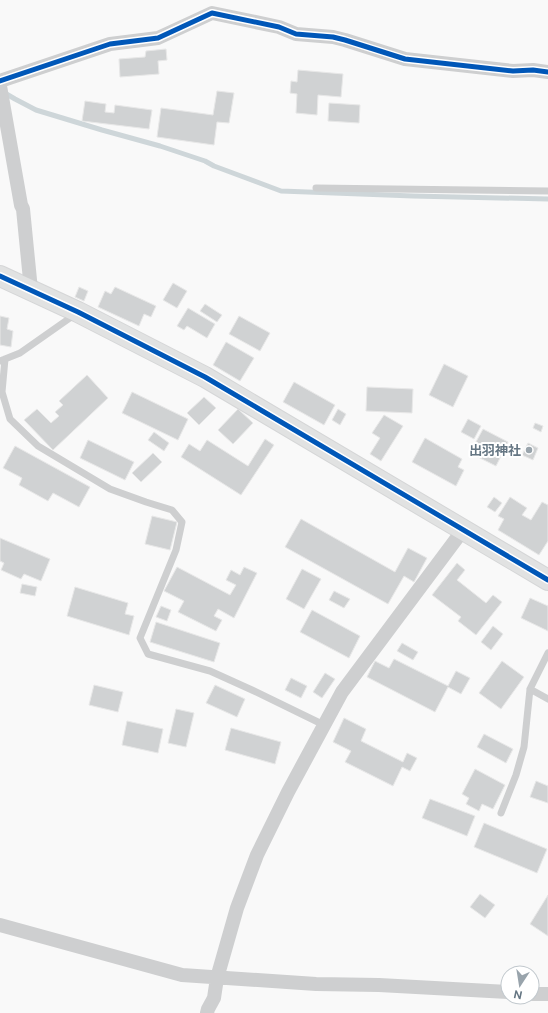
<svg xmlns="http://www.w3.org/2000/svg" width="548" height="1013" font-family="'Public Sans','Noto Sans JP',sans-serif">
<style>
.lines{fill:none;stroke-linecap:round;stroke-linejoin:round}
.stream{stroke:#ced6d9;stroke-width:5}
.building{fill:#d0d2d3;stroke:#e8e8e8}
.secondary-casing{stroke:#d5d6d7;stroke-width:22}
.lane{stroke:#cecfd0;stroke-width:7}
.street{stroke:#cecfd0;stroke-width:14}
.secondary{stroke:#e1e2e2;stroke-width:20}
.cycleway-casing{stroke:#fff;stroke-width:8}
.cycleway{stroke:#0057b8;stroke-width:5}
.poi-dot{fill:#99a4ac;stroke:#fff;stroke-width:1.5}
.labels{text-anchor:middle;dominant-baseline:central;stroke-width:4;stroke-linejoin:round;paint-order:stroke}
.poi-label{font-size:13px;font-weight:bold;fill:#657683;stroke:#fff;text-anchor:end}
</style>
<rect width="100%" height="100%" fill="#f9f9f9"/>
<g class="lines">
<path class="stream" d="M3,92L15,99L36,110L102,130L160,146L205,161L214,166L281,191L413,196L548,199"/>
</g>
<path class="building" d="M166,49L167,60L158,61L159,74L120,77L119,59L145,57L146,51Z
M298,70L343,74L341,97L318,95L317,115L296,113L297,94L290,93L291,81L297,82Z
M217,91L234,93L229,123L217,122L214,145L157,137L161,108L213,115Z
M85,101L106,104L105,112L114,113L115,105L152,110L149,129L82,121Z
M329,103L360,105L359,123L328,121Z
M173,283L187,291L177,308L163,300Z
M79,287L88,291L84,301L75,297Z
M115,287L156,306L151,317L144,314L139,326L98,307L105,291L111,294Z
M205,304L222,315L217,322L200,311Z
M188,308L215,324L207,338L187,326L184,330L177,326Z
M0,316L9,318L7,329L13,331L11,347L0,345Z
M239,316L270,333L260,351L229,334Z
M226,342L254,358L240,381L213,365Z
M444,364L468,376L453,407L429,395Z
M87,375L108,398L53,450L24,420L37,409L51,423L59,416L55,412L63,405L59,401Z
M294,382L335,405L324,425L283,402Z
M367,387L413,389L412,413L366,411Z
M132,392L188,419L178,440L122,413Z
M204,397L216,408L199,425L187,413Z
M238,409L253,423L233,444L218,430Z
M338,409L346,414L340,425L332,420Z
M384,415L403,426L381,461L370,454L380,438L372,433Z
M468,419L481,426L474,439L461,432Z
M535,423L543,426L541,432L533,428Z
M483,429L508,442L496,466L470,453Z
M154,432L169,443L164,451L148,440Z
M425,438L462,459L458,467L464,470L456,486L412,462Z
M265,439L274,445L241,495L181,457L189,444L200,451L207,440L248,466Z
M88,440L134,462L125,480L80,458Z
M528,443L538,448L533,460L522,455Z
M15,446L90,487L79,507L53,493L48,501L19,485L22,478L3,468Z
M153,453L162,462L141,482L132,473Z
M494,497L502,503L495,512L487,507Z
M510,497L527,508L522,515L531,520L542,502L548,505V541L539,555L498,530L504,519L498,516Z
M152,516L177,522L170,550L145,544Z
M301,519L395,572L408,548L427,558L414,582L404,576L388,604L285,547Z
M0,538L50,559L41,581L24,574L21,579L1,570L4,563L0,561Z
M457,563L465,570L457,580L486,603L493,595L502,602L476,635L458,621L461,617L432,595Z
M177,567L230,595L236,585L226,580L231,570L240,575L244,567L257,573L234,618L218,609L214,616L222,620L216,631L178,612L184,601L164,591Z
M302,569L321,579L304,609L286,599Z
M22,584L37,587L35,596L20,593Z
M75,587L128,603L125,614L134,616L129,635L67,616Z
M334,591L350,599L344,608L329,600Z
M530,598L548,606V631L521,618Z
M161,606L171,610L167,621L156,617Z
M312,610L360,636L349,658L300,632Z
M156,622L220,643L214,662L150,642Z
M493,626L503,634L491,650L481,642Z
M402,643L418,652L413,660L397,651Z
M394,659L448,686L456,671L470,678L461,694L448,687L435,712L367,677L375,661L389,668Z
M502,661L524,677L501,709L479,693Z
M325,673L335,679L322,698L313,692Z
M291,678L307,686L301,698L285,690Z
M94,685L123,692L118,712L89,705Z
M215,685L245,699L237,717L206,703Z
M176,709L194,713L186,747L168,743Z
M344,718L366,729L361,741L403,762L407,753L417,758L410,771L402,767L393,786L345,762L351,751L333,742Z
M127,721L163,729L158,753L122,745Z
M231,728L281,742L275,764L225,750Z
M484,734L513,749L506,763L477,747Z
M475,769L505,785L493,809L482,804L479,811L466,804L469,798L462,794Z
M536,781L548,786V803L530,797Z
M430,799L475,816L467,836L422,818Z
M484,823L547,849L537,873L474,847Z
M480,894L495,905L485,918L470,907Z
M548,895V936L530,924Z"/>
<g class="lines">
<defs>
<path id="secondary" d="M0,276L78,312L205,377L548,580"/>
</defs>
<use href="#secondary" class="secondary-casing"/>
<path class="lane" d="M316,188L548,191
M5,359L2,392L10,419L38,446L110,489L146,502L172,510L182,522L176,550L140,638L148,654L210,671L252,690L324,725
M0,361L20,353L77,313
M530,689L548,699
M501,813L516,775L524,747L530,689L548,653"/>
<path class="street" d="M0,81L110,44L158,38L212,13L279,27L296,34L333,37L345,40L405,59L513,71L533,70L548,72
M0,86L21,205L23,209L31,290
M0,925L182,975L316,984L379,985L508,992
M532,994H548
M207,1013L208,1009L214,998L217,978L237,908L257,855L288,792L342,692L463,530"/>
<use href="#secondary" class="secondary"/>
<defs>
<path id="cycleway" d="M0,81L110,44L158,38L212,13L279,27L296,34L333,37L345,40L405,59L513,71L533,70L548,72
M0,276L78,312L205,377L548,580"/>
</defs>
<use href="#cycleway" class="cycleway-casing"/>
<use href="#cycleway" class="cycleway"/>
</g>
<circle class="poi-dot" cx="529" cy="450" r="4"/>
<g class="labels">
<g class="poi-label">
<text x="521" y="450">出羽神社</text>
</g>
</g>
<g transform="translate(520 985) rotate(192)"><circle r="19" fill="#ffffff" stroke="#c1c8cd"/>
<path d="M0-3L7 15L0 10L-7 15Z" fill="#99a4ac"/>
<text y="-6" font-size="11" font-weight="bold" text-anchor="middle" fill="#657683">N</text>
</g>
</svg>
